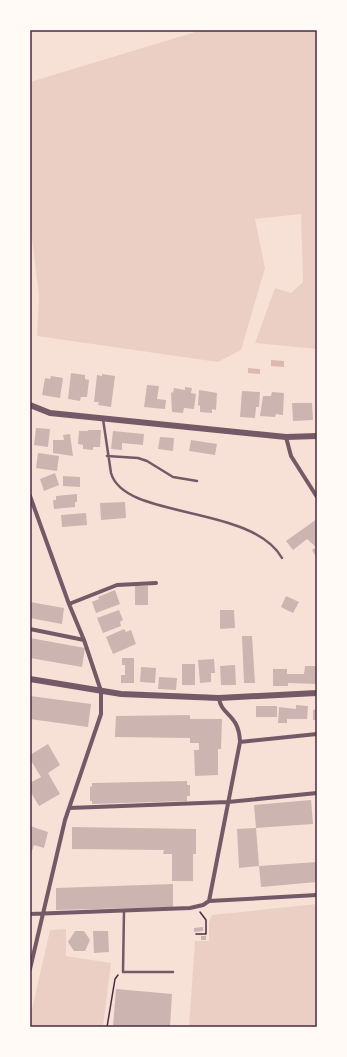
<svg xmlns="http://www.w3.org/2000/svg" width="347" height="1057" font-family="'Titillium Web',sans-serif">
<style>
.green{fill:#ebcfc5}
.water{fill:#dcb8b0}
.building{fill:#ccb4b1}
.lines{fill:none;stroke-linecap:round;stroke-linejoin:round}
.path{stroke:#4a2c40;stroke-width:1.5}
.service{stroke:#755966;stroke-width:2.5}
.minor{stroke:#755966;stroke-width:4}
.tertiary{stroke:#755966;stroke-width:6}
.neatline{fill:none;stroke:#4a2c40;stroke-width:1.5}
</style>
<rect width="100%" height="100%" fill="#f7e1d7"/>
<path class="green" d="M202,30H317V349L255,343L275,288L291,293L303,282L301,214L255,219L265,268L241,350L218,362L37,336L39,295L30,222V82Z
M317,904V1027H189L195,941H209V922L212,915Z
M66,929V956L111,963L103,1027H30V1018L50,930Z"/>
<path class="water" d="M271,360L284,361V367L271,366Z
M248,368L260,369V374L248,373Z"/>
<path class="building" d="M71,373L85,375V379L89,380L87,397H81L80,401L68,399Z
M102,374L115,376L111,407L98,405L99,402H94L97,375L102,376Z
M51,376L63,378L60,398L42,395L45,378L50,379Z
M147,385L159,386L157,399L166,400L165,409L144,407Z
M185,387L192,388L191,393L196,394L194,409L184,408L183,413L172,412L171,392L173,393L174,388L185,390Z
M199,390L217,393L216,410L212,409V413L200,412V406L198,405Z
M242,391L260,392L259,407H256L255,418L240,417Z
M272,392L284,393L283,415L276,414L275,417L260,416L263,396H271Z
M292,403H312L313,420L293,421Z
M36,428L50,429L48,447L34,445Z
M88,430H101L100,447H93V450L83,449V445L78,444L79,431H88Z
M113,431L144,434L143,445L122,443V450L111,449Z
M70,434L73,456L53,453V440H64L63,435Z
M160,437L174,438L173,451L158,449Z
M191,440L217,444L215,455L189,451Z
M38,453L59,456L57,471L36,468Z
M55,473L59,485L44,491L40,479Z
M63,476L80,477V487L63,486Z
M77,494V502H75V507L54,509L53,500H56V496Z
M125,502L126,518L101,520L100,503Z
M86,513L87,525L62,527L61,515Z
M317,519V556L316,557L312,550L316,547L307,539L293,550L286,541Z
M135,586H148V605H135Z
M115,590L120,604L96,613L92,602L99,599L98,597Z
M286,596L299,602L293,613L281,607Z
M30,602L64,608L62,624L30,618Z
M119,610L123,620L120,622L121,626L103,633L97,618Z
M220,610H234L235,628L220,629Z
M124,629L126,632L131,630L136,644L113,654L106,637Z
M242,636H252L255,683H244Z
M30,638L85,648L82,667L30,658Z
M122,658H134V683H121V675H125V665H122Z
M214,659L215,673H211V682L200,683L198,660Z
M182,664H195V685H182Z
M235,665L236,685H221L220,666Z
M305,666H317V684L288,683V686H273V669H287V674H304Z
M141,667L156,668L155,683L140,682Z
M159,677L177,678L176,690L158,689Z
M30,696L91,704L88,727L30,719Z
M296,705L308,706L307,719H287V723H278L279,707L296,709Z
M256,706H277V717H256Z
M317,709V720H313V710Z
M190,715V719H222L221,749H218V775L195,776L194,750H199V743H190V738L115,737L116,716Z
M48,744L60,765L48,773L60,794L39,806L30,791V783L41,777L30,759V755Z
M187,781V785H190V796H187V801L92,804V801H90V787L92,786V783Z
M311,800L313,824L256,828L259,866L317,862V882L261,887L259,866L239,868L237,829L256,828L254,805Z
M30,826L48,832L44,848L34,845L30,857Z
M72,827L196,829V854H193V881H172V854H163L164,850L72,849Z
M173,884V907L56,910V888Z
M203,927V931L194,932V928Z
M75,931H84L90,940L85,951H74L68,942Z
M93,931H108L109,952L94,953Z
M201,936H206V940H201Z
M116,989L172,994L170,1027H113Z"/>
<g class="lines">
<path class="path" d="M196,934H206V920L200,912
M107,1027L115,979L118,975"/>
<path class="service" d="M103,419L111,473C124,520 251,504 282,558
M107,456L138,458L147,461L173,477L197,481
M124,911L123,972H173"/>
<path class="minor" d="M286,437L291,456L317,497
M30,496L69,604L84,640L101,691V714L65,820L30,969
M69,604L117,585L156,583
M30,629L84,640
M240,742L317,734
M69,808L228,802L317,793
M209,901L240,742C239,713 221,716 219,698
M30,914L190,908L203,905L209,901L317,895"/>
<path class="tertiary" d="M30,405L50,413L286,437L317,436
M30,679L121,694L219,698L317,693"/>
</g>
<rect width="347" height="1057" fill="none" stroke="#fffaf5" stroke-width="62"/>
<rect x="31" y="31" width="285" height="995" class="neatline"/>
</svg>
